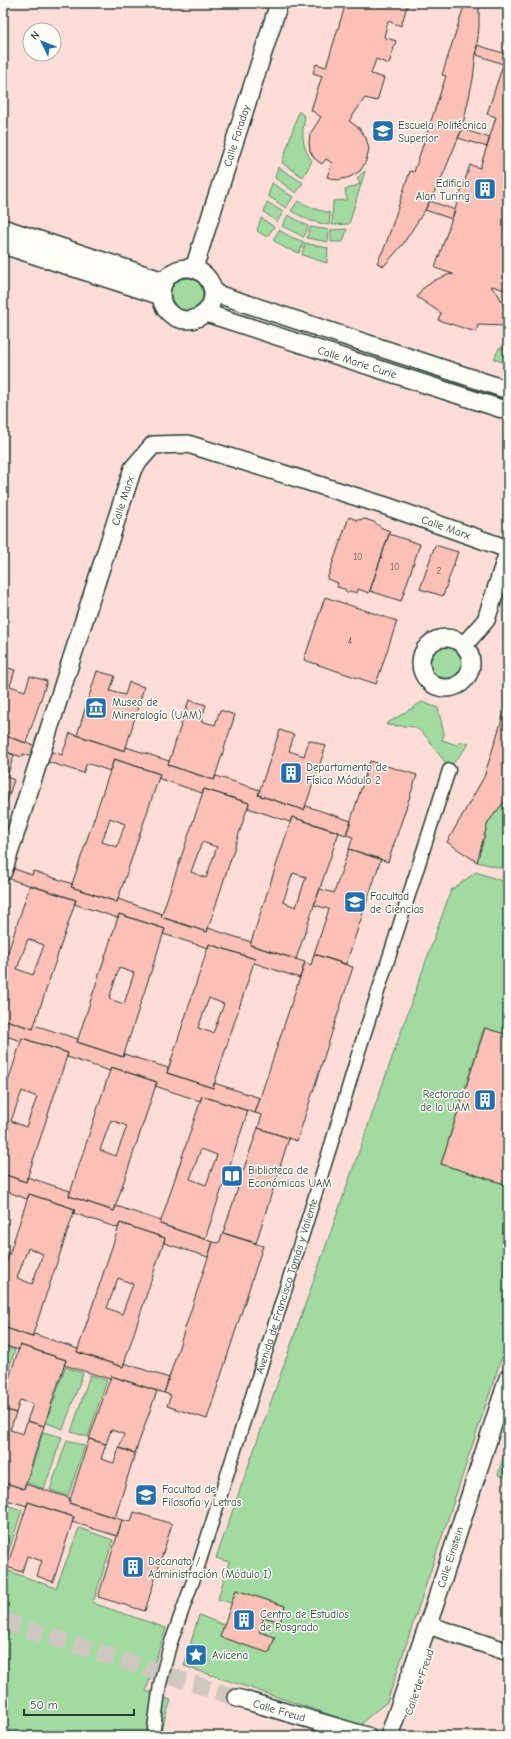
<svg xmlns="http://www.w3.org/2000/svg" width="511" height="1739" viewBox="0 0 511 1739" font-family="'Comic Neue',sans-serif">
	<rect width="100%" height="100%" fill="#fdeae4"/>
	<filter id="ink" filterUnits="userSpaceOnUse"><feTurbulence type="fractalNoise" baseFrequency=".025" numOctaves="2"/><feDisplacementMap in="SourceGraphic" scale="8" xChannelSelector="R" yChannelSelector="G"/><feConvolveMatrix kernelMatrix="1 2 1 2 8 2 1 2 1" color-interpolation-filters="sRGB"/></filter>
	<g filter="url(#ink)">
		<path fill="#fdddd6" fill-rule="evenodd" d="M3,3H508V1736H3ZM30,30H54V54H30Z"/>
		<path fill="#a1dba0" stroke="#608c6a" d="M299,111L305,117C301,135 302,147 312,161L303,177L282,163Z
			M278,167L303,183L296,193L275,178Z
			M365,171L349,224L332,225L333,201L347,200L345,190L360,184L357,178Z
			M272,183L293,197L286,208L268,196Z
			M298,201L315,209L330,213L329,225L311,221L291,211Z
			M267,202L283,212L277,222L264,212Z
			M288,215L308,226L304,237L282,226Z
			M261,218L274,227L267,237L257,231Z
			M310,227L329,230L328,242L307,238Z
			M347,229L343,242H331V230Z
			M279,230L291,237L304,242L299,253L285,248L273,240Z
			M305,243L328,248L327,263L302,255Z
			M171 294a16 16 0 1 1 32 0a16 16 0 1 1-32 0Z
			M499,348H508V364L494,359Z
			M429 664a18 18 0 1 1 36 0a18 18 0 1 1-36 0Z
			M422,702L438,708L444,734L442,740L457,745L460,741L469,744L450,767L447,765L424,734L415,727L387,725L386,724Z
			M508,797V870L477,862L488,822Z
			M476,872L508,883V1035L484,1028L441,1164L508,1185V1338L387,1702L368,1717L361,1725L184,1666L199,1615L224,1625L221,1637L270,1652L274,1637L259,1632L264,1617L280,1622L285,1606L236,1590L231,1603L218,1599L229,1562L216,1558L451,890Z
			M3,1347L15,1350L3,1387Z
			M65,1367L83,1373L63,1429L46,1423Z
			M90,1375L107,1380L88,1437L71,1432Z
			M43,1432L62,1437L44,1489L27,1483Z
			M67,1440L85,1446L68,1496L50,1490Z
			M508,1440V1478L498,1475Z
			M3,1504L22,1510L3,1569L56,1588L79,1528L113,1540L93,1603L166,1628L146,1691L171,1700L159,1736H3Z"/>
		<path fill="#fcc0b6" stroke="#1f3d34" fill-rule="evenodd" d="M346,3H408L401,26L388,21L384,37L396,41L389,64L376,59L371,74L384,78L377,101L365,98L349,121L359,128L366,138L369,149L366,161L360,171L350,177L338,180L327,177L332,163L326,159L322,164L315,159L310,151L309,143L310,134L321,117L311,110L322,76L313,73L316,64L326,67Z
			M465,3H479V28L473,79L462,129L442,177L425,210L403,244L384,266L377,263L386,244L410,171L414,172L446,76L442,75Z
			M477,45L506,54L503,64L477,55Z
			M508,49V291L492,286L491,287L498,294L505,308L507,326L478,325L476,332L438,320L441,313L417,297L422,289L435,280L450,274L453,275V274L435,268L470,165L480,168L496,117L487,114Z
			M462,129L490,138L487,147L458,138Z
			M430,201L455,210L452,219L425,210Z
			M349,517L357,520L365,519L374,522L382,528L390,531L369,593L358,589L357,593L350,591L347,593L345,589L337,587L338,583L327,579Z
			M389,534L420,544L401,601L370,591Z
			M435,545L458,552L443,596L420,589Z
			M325,597L397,621L376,684L304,660Z
			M3,666L15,670L10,686L25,691L30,676L47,681L26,743L3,735Z
			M97,671L115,676L110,691L125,695L129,682L144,687L125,751L77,735Z
			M189,700L206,705L201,721L215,725L220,710L235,715L214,780L168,765Z
			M508,700V797L488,822L477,862L447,842L484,777Z
			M280,730L294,735L289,751L304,756L309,740L326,746L304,810L258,795Z
			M70,733L125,751L126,747L169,761L168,765L214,780L216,776L260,790L258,795L304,810L306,806L351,821L346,835L292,817L290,822L248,808L249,803L204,789L202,793L158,778L160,774L114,759L110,771L87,763L83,773L23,754L22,757L3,751V735L62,755Z
			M5,752L14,755L7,777L14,780L3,813V758Z
			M114,759L160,774L117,902L71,887ZM110,818L125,824L117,847L102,842Z
			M370,761L417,775L388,862L349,849L353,837L346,835Z
			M204,789L249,803L207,932L161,917ZM202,842L217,847L206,878L191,872Z
			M292,817L339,832L296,959L250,945ZM293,873L306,877L296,907L283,902Z
			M349,849L381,859L346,964L314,954L329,909L314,905L320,889L334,893Z
			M3,865L32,875L33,871L73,884L71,887L117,902L118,899L162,914L161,917L207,932L208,928L251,942L250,945L305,962L300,978L254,963L255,959L209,944L208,948L163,934L165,929L119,914L118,918L74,904L76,900L3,877Z
			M30,885L76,900L33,1029L3,1019V967ZM28,939L44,945L33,975L17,969Z
			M119,914L165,929L123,1057L77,1042ZM119,968L134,973L124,1004L109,999Z
			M209,944L255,959L213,1088L167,1073ZM209,998L224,1004L213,1033L198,1028Z
			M314,954L353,967L297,1141L258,1128L262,1115L255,1113L305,962L311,965Z
			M3,1019L33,1029L34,1025L78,1039L77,1042L123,1057L124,1054L168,1068L167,1073L213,1088L214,1083L260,1098L255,1113L202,1096L200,1101L155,1086L157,1082L111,1067L110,1071L67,1057L68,1053L22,1038L21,1041L3,1035Z
			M485,1028L508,1035V1185L441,1164Z
			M22,1038L68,1053L26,1182L3,1174V1097ZM22,1091L37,1097L26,1127L11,1121Z
			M111,1067L157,1082L114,1211L69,1196ZM111,1120L127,1126L116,1156L100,1150Z
			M202,1096L248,1111L205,1239L160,1224ZM201,1149L217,1155L206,1185L190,1179Z
			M258,1128L289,1138L256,1243L223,1233L238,1188L224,1183L230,1166L243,1171Z
			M3,1174L26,1182L27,1177L70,1191L69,1196L114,1211L116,1206L161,1221L160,1224L213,1242L208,1257L164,1243L165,1238L120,1223L118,1228L73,1213L75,1209L29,1194L27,1199L3,1190Z
			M29,1194L75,1209L32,1337L3,1327V1273ZM28,1248L43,1254L32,1284L17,1278Z
			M120,1223L165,1238L123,1367L77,1352ZM118,1278L133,1284L122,1314L107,1308Z
			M223,1233L263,1246L207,1419L167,1406L171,1395L164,1393L213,1242L219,1243Z
			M3,1327L32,1337L34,1334L78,1349L77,1352L123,1367L124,1363L169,1378L164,1393L111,1376L110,1379L64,1365L66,1360L20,1345L19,1350L3,1345Z
			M20,1345L66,1360L44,1426L27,1421L33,1404L20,1400L16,1413L3,1409V1396Z
			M111,1376L157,1391L135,1453L119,1448L124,1434L111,1430L106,1444L89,1439Z
			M3,1409L16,1413L10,1430L23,1434L27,1421L44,1426L24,1489L3,1482Z
			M89,1439L106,1444L101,1459L114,1463L119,1448L135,1453L115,1518L69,1503Z
			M3,1482L24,1489L25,1484L70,1498L69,1503L122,1520L117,1536L72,1522L74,1517L28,1502L27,1506L3,1499Z
			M28,1502L74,1517L53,1582L37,1576L42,1561L27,1556L22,1572L7,1567Z
			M134,1512L172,1524L145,1611L98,1597L122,1520L131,1522Z
			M236,1590L285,1606L280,1622L264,1617L259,1632L275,1637L269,1653L220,1637Z"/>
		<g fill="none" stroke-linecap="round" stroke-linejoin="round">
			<path stroke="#d1c7c1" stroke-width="17" stroke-dasharray="17 8" stroke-linecap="butt" d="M3,1621L237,1698"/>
			<g stroke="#1f3d34" stroke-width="15">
				<g id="pedestrian">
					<path id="s1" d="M153,1736L160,1684L170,1645L198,1567L331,1145L359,1051L449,770"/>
				</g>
			</g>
			<g stroke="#1f3d34" stroke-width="20">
				<g id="minor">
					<path d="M3,228L164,281"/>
					<path d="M3,245L161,296"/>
					<circle cx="187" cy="294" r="26"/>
					<path id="s2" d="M194,268L279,3"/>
					<path d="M214,293L508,390"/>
					<path id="s3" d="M206,313L508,411"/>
					<circle cx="446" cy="663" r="25"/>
					<path d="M464,645L486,620L508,552"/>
					<path id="s4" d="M3,872L133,468L153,445L188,444L386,506L508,549"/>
					<path d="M428,1625L508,1652"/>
					<path id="s5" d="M237,1698L367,1736"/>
					<path id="s6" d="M389,1736L435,1604L508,1378"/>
				</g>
			</g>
			<use href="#pedestrian" stroke="#fdfcf7" stroke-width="12"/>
			<use href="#minor" stroke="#fdfcf7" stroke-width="17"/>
		</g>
	</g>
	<defs>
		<g id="university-square" transform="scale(1.15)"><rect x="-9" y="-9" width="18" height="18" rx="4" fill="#1f6fb2" stroke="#fdfcf7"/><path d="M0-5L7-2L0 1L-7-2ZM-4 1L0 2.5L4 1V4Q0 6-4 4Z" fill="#fff"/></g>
		<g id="building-square" transform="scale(1.15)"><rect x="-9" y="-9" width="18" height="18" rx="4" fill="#1f6fb2" stroke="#fdfcf7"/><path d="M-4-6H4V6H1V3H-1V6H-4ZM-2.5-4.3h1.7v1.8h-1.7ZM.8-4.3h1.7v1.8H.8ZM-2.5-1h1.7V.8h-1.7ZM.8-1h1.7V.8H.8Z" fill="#fff"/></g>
		<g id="museum-square" transform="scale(1.15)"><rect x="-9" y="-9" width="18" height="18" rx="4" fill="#1f6fb2" stroke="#fdfcf7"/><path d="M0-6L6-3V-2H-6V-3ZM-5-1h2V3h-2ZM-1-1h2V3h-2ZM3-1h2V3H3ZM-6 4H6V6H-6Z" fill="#fff"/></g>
		<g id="library-square" transform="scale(1.15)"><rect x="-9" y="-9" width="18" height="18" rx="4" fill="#1f6fb2" stroke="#fdfcf7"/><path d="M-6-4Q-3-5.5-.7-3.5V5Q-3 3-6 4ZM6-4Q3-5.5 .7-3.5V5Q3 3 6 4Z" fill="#fff"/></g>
		<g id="sight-square" transform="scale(1.15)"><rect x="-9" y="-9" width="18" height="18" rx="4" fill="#1f6fb2" stroke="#fdfcf7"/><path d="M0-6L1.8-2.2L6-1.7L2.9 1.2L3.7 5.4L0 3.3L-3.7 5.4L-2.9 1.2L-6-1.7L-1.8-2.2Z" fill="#fff"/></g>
	</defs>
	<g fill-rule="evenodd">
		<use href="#university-square" x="383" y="131"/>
		<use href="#building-square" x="485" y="189"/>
		<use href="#museum-square" x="96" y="708"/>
		<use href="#building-square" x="291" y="773"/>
		<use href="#university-square" x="355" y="902"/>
		<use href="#building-square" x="485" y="1100"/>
		<use href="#library-square" x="232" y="1176"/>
		<use href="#university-square" x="146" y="1495"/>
		<use href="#building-square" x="133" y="1567"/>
		<use href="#building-square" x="244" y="1620"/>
		<use href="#sight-square" x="196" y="1655"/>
	</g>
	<g text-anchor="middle" stroke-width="3" stroke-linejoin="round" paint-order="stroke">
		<g font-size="9" fill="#565e54">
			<text x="358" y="560">10</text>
			<text x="395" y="570">10</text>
			<text x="439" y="574">2</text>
			<text x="350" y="644">4</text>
		</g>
		<g font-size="11" fill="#1f3d34" stroke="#fdfcf7" text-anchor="start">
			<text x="398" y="129">Escuela Politécnica<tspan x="398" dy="13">Superior</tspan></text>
			<text x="470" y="187" text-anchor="end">Edificio<tspan x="470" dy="13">Alan Turing</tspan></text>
			<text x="112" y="706">Museo de<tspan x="112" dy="13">Mineralogía (UAM)</tspan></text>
			<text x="306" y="771">Departamento de<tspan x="306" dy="13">Física Módulo 2</tspan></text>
			<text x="370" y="900">Facultad<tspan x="370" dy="13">de Ciencias</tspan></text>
			<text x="470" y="1098" text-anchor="end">Rectorado<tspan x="470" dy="13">de la UAM</tspan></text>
			<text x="248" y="1174">Biblioteca de<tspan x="248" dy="13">Económicas UAM</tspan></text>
			<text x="162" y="1493">Facultad de<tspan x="162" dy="13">Filosofía y Letras</tspan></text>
			<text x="148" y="1565">Decanato /<tspan x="148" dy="13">Administración (Módulo I)</tspan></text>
			<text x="260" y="1618">Centro de Estudios<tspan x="260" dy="13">de Posgrado</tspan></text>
			<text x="212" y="1659">Avicena</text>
		</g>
		<g font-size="11" fill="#1f3d34" stroke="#fdfcf7">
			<text dy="4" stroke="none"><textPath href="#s2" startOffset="139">Calle Faraday</textPath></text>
			<text dy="4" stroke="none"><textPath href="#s3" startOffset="159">Calle Marie Curie</textPath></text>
			<text dy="4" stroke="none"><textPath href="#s4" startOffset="390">Calle Marx</textPath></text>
			<text dy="4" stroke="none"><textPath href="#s4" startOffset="761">Calle Marx</textPath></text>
			<text dy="4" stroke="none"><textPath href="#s1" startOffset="470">Avenida de Francisco Tomás y Valiente</textPath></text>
			<text dy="4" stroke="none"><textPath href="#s6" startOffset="189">Calle Einstein</textPath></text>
			<text transform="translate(419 1682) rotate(-71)" y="4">Calle de Freud</text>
			<text dy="4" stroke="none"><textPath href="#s5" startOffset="44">Calle Freud</textPath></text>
		</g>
	</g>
	<rect width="511" height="1739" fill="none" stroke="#fdfcf7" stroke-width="16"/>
	<rect x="8" y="8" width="495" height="1723" fill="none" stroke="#1f3d34" stroke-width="1.5" filter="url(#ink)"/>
	<g transform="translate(42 42) rotate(313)"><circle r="19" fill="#fdfcf7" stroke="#a4b0a9"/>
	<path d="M0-3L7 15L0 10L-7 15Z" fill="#1f6fb2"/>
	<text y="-6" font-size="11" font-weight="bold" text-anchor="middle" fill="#1f3d34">N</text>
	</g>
	<path d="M24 1709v6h110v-6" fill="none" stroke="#1f3d34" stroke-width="2"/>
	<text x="30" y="1709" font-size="12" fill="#1f3d34" stroke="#fdfcf7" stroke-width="3" paint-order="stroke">50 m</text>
</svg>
